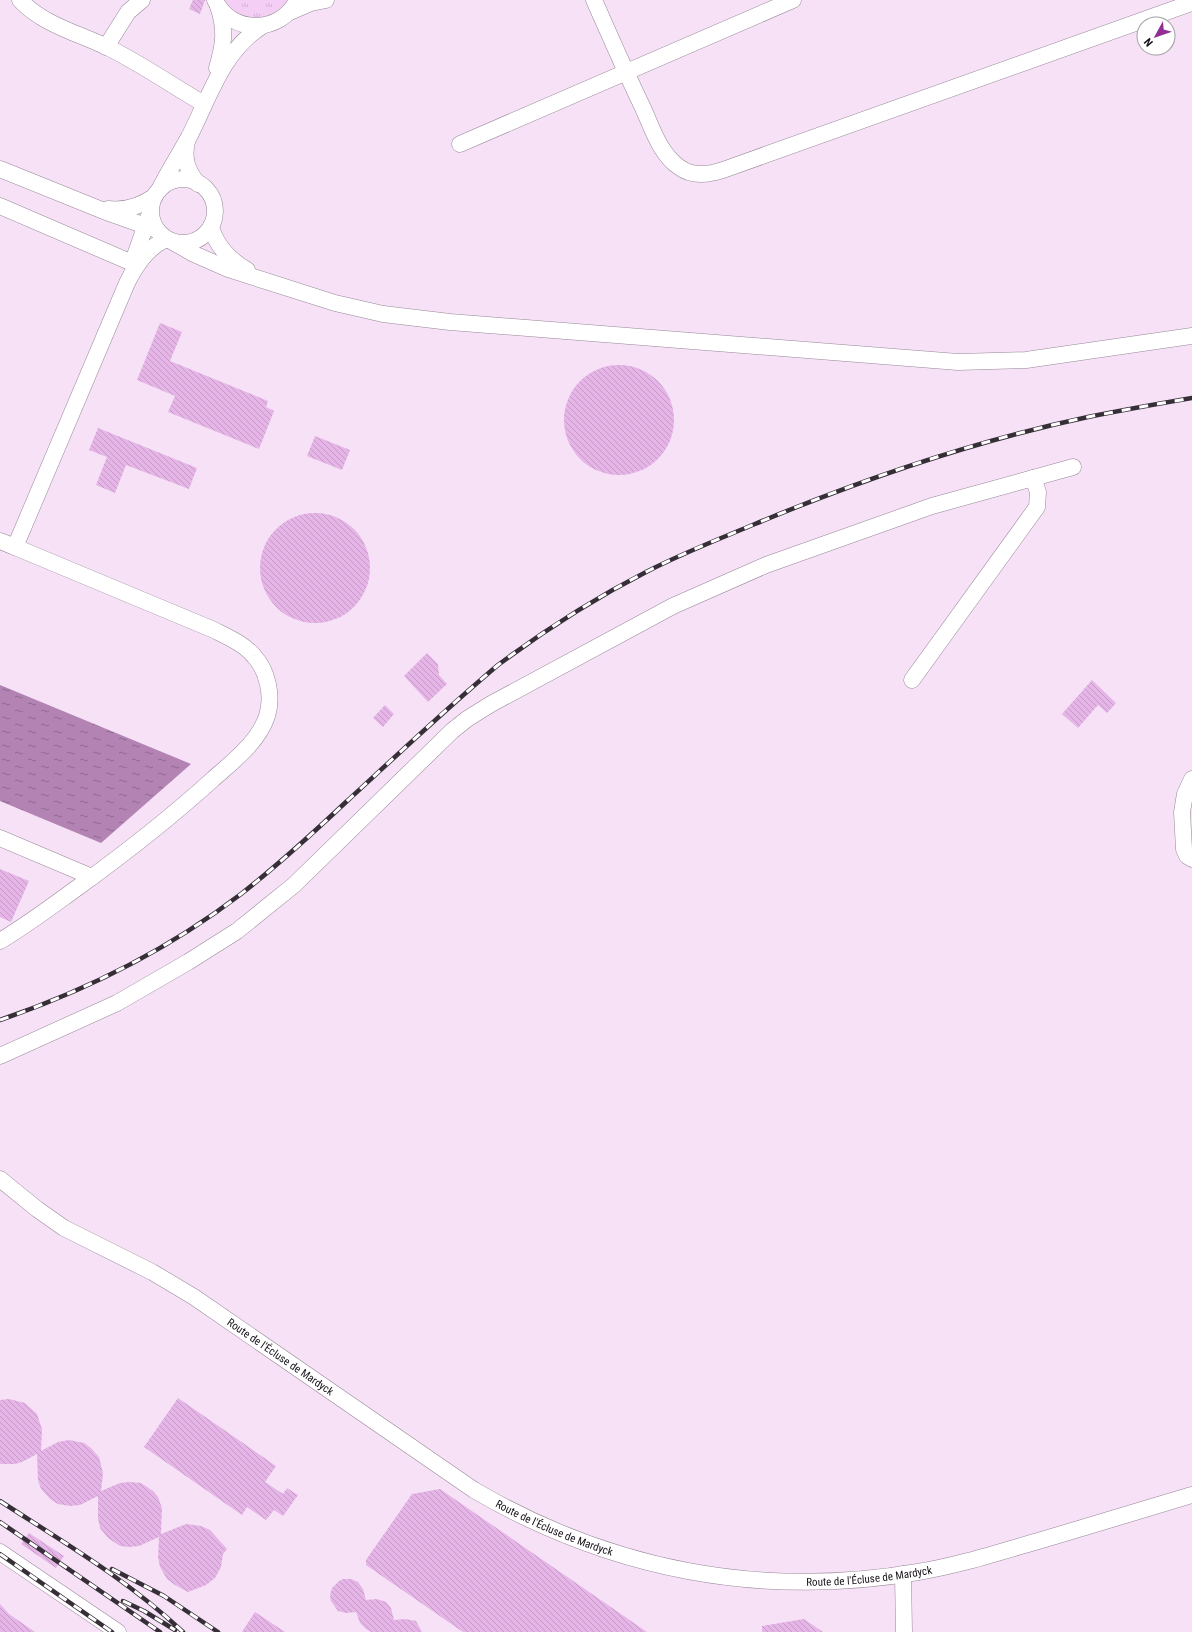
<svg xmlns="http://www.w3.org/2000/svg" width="1192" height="1632" viewBox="0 0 1192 1632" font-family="'Roboto Condensed',sans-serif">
	<defs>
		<pattern id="grass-tufts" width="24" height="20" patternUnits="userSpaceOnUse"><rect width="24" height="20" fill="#f5cef5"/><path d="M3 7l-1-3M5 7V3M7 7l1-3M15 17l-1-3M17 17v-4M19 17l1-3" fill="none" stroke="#d1b0d1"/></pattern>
		<pattern id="water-ripples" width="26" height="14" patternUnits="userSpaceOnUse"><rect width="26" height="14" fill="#b283b3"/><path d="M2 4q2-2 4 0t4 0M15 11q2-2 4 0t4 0" fill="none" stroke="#906a91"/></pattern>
		<pattern id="building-back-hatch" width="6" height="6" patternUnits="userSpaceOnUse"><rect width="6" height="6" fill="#e6b5e7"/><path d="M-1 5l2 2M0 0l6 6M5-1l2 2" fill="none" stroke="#c59bc5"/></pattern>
	</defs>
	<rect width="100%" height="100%" fill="#feeefe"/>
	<path fill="#f6e1f6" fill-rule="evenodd" d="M0,0H1192V1632H0ZM1144,24H1168V48H1144Z"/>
	<path fill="url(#grass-tufts)" d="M224,0H288C271,24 241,24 224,0Z"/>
	<path fill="url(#water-ripples)" d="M0,685L191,764L101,843L0,801Z"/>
	<path fill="url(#building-back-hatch)" d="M193,0H205L200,14L189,9Z
		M160,323L182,332L170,361L268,401L266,407L274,411L259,449L168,412L175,396L137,380Z
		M564 420a55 55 0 1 1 110 0a55 55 0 1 1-110 0Z
		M98,428L197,468L189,489L126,465L115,493L96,485L107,457L89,450Z
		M315,436L350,450L342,470L307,456Z
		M260 568a55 55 0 1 1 110 0a55 55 0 1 1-110 0Z
		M427,653L438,664L439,675L447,684L428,702L404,676Z
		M1092,680L1116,703L1107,713L1098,705L1078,728L1062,714Z
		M385,705L394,714L383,727L373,718Z
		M0,869L29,881L11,922L0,917Z
		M178,1398L276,1466L265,1482L283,1494L287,1488L298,1495L283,1516L274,1510L266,1520L247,1507L242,1515L144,1447Z
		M9,1399L25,1403L37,1414L42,1429L41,1451L58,1442L69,1440L84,1443L91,1448L99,1457L103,1473L101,1491L120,1483L130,1482L141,1483L153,1491L158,1497L162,1508L161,1534L186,1524L201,1526L210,1530L227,1549L223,1554L221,1567L215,1578L206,1585L188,1592L175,1585L167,1579L160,1567L158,1557L159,1537L139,1546L129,1547L120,1546L108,1538L100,1528L98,1518V1496L80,1505L70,1506L58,1504L50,1499L41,1489L38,1480L37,1454L22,1462L15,1464H0V1400Z
		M440,1489L647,1632H463L366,1565V1560L412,1494Z
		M29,1533L64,1556L56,1568L21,1544Z
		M343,1579H351L358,1582L363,1589L366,1600L377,1599L386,1602L391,1608L394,1620L405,1619L416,1621L422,1632H371L366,1629L360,1623L356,1612L346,1613L338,1611L331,1601L330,1595L332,1588L339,1581Z
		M0,1604L9,1614L35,1632H0Z
		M255,1612L285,1632H242Z
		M804,1619L823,1632H762V1626Z"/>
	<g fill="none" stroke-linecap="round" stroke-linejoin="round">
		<g stroke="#978897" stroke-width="17">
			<g id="minor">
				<path d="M20,0C43,25 81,34 111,49C143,65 173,86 204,104"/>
				<path d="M215,0C231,35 281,34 297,0"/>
				<path d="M594,0C610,36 626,73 643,108C652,128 660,154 679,167C692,177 708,175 723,170L1191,3"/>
				<path d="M290,12L311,3L326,0"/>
				<path d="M106,47L128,12L142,0"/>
				<path d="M217,68C224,44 226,30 218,6"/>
				<path d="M187,141C183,159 187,170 198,184"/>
				<path d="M460,144L793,0"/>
				<path d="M0,169L109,213L157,230"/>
				<circle cx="183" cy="211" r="32"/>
				<path d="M159,190C168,172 179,155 189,137C210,96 222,52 262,26"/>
				<path d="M0,206L137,265"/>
				<path d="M108,209C125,211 141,206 155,196"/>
				<path d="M211,226C215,245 231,261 247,270"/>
				<path d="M173,242L194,254L228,269L335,303L383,314L450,322L958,362L1026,360L1192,336"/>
				<path d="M132,264L149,216"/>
				<path d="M0,541L15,547L127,283C136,265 147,248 166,239"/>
				<path d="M912,680L1037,507L1038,492L1033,478"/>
				<path d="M1192,779L1185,794L1182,812L1184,849L1187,856L1192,859"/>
				<path d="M0,838L92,877"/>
				<path d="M0,941C27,925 52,906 77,888C124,854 169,819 212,780C232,762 258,743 267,716C273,697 268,671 254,656C244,644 228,637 214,630L15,547"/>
				<path d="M0,1056L117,1003L188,962L237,931L294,885L452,731L467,719L491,704L673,606L766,565L932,506L1073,467"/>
				<path id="s1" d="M0,1179L37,1209L64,1228L152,1272L194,1297L474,1490C611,1570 761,1599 918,1572C961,1565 1003,1551 1045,1539C1094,1524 1143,1510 1192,1495"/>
				<path d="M0,1552L118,1632"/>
				<path d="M903,1574L904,1632"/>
			</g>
		</g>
		<use href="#minor" stroke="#fff" stroke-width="16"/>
		<g stroke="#362f37" stroke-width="4.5">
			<path id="rail" d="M0,1020C85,991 169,949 241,894C278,865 312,834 346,802C396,756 446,709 498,665C545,630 595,598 648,571C683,553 719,539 755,524C863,479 974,441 1088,417C1123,410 1157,404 1192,398
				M0,1501C63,1542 128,1580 183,1632
				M0,1522L160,1632
				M0,1554L112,1632
				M112,1569L164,1596L218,1632
				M123,1601L144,1611L175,1630"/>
		</g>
		<use href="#rail" stroke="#fff" stroke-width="3" stroke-dasharray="9" stroke-linecap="butt"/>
	</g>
	<g text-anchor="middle" stroke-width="4" stroke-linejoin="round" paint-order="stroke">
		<g font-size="11" fill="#161117" stroke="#fff">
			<text dy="4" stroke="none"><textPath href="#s1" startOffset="333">Route de l'Écluse de Mardyck</textPath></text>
			<text dy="4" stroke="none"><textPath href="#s1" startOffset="657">Route de l'Écluse de Mardyck</textPath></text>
			<text dy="4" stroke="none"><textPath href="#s1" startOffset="980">Route de l'Écluse de Mardyck</textPath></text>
		</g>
	</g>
	<g transform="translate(1156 36) rotate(230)"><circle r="19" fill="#ffffff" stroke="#a2a0a2"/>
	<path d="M0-3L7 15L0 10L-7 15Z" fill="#902e95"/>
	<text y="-6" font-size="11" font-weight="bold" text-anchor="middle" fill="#161117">N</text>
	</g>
</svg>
